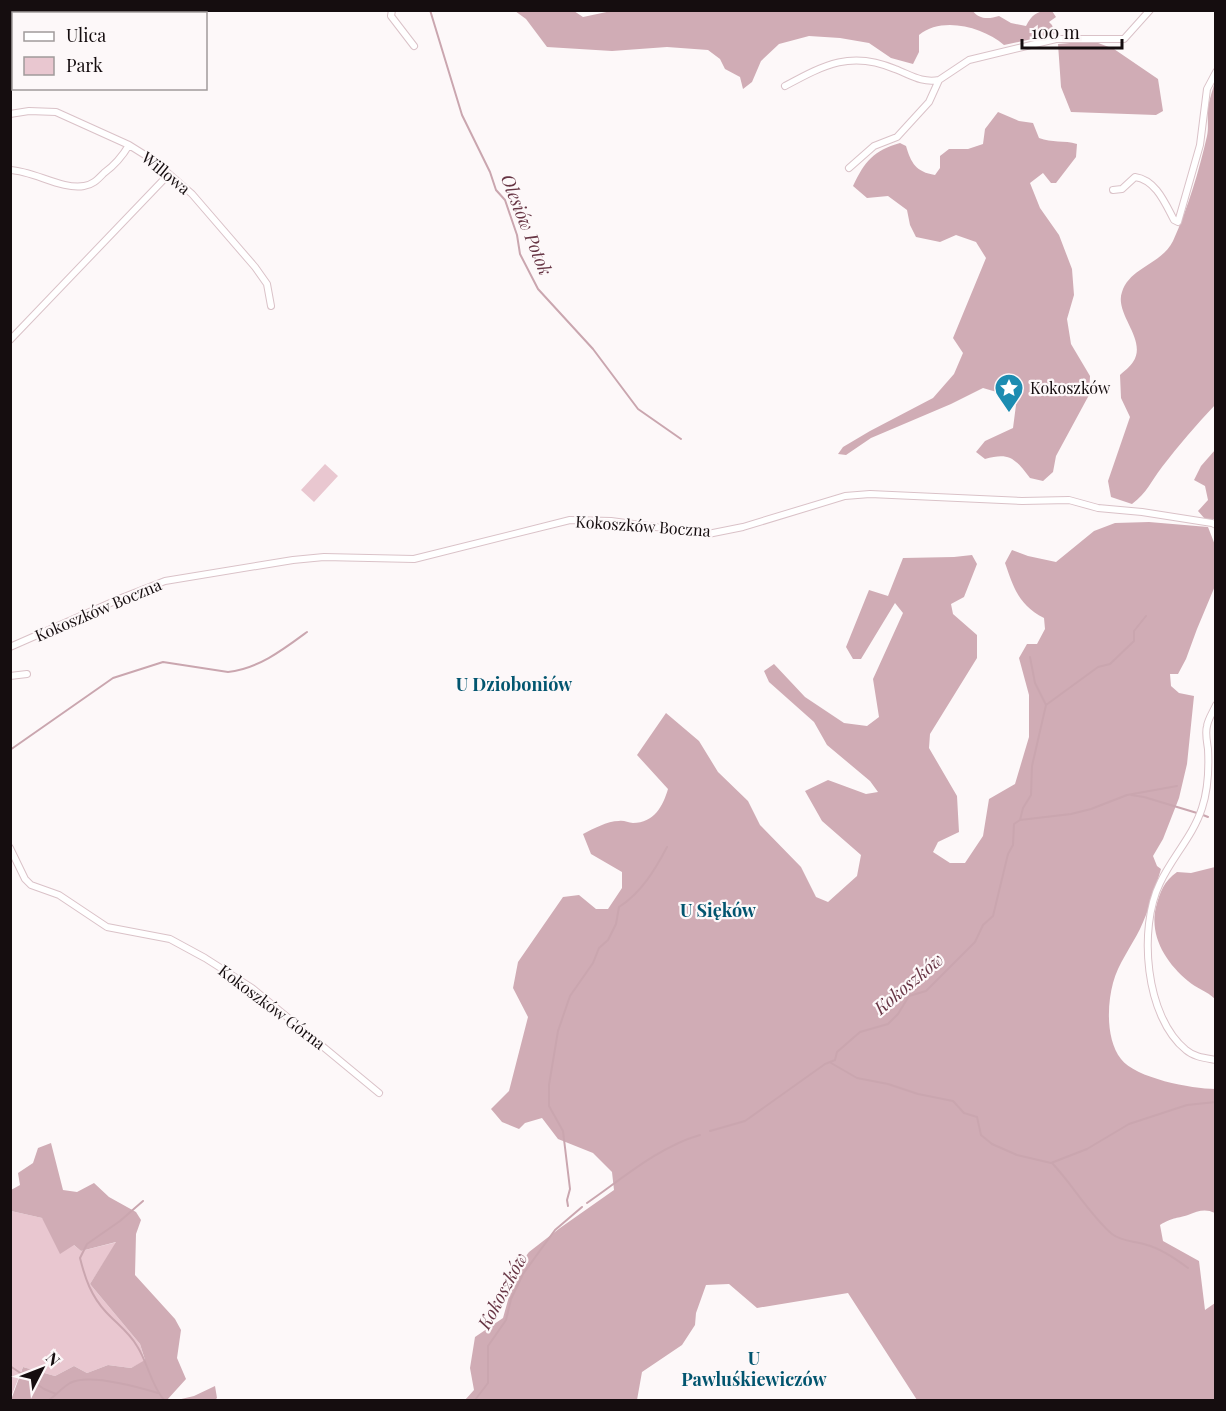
<svg xmlns="http://www.w3.org/2000/svg" width="1226" height="1411" viewBox="0 0 1226 1411" font-family="'Playfair Display',serif">
	<rect width="100%" height="100%" fill="#fdf8f9"/>
	<path fill="#e9c7d0" d="M325,464L338,476L314,502L301,490Z
		M11,1211L42,1218L81,1251L117,1242L90,1284L140,1344L145,1361L131,1368L108,1365L87,1373L74,1366L55,1376L23,1367L11,1397Z"/>
	<path fill="#d0acb5" d="M616,10H972C979,20 989,19 999,16L1011,23L1026,26C1032,14 1039,10 1052,11L1056,17L1049,22L1052,25L1055,34L1004,45C983,27 942,16 919,35V52L913,64L891,58L869,43L840,38L809,36L779,44L761,61L752,82L743,89L740,77L725,69L720,59L708,50L667,47L612,51L547,47L526,19L515,11H574L583,17Z
		M1093,41L1114,49L1158,79L1163,111L1156,115L1071,112L1061,87L1058,44Z
		M1215,81V405C1196,425 1179,445 1162,467C1151,481 1147,493 1132,504L1111,497L1108,481L1130,417L1121,398L1120,375C1124,371 1130,367 1133,362C1148,340 1114,314 1122,292C1130,267 1162,264 1173,241C1188,208 1199,171 1207,136C1209,127 1207,117 1208,108C1209,99 1213,90 1215,81Z
		M998,112L1019,121L1033,123L1039,138C1052,143 1064,140 1077,144L1076,157L1056,183H1051L1043,173L1030,183L1040,208L1059,235L1072,269L1074,295L1067,319L1071,344L1090,376L1089,395L1056,456L1053,472L1043,481L1030,478C1015,458 1009,452 985,459L976,452L985,441L1013,428L1016,405L1000,393L983,388L951,404L871,438L846,455L838,454L843,447L870,431L933,398L954,374L963,353L953,338L986,258L976,242L956,235L940,242L916,237L910,225L907,210L888,196L867,198L853,186C865,161 873,151 900,143L906,146C911,163 916,172 935,175L940,168V156L949,149H968L983,144L985,129Z
		M1215,450V519H1205L1198,511L1208,500L1205,486L1194,480L1201,466Z
		M1149,522L1208,527L1215,545V586L1197,629L1186,659L1178,674H1170L1171,686L1179,693L1194,696L1187,764L1179,798L1163,839L1153,856L1157,866L1161,869C1155,889 1149,910 1140,929C1131,947 1118,964 1113,983C1107,1005 1106,1040 1121,1059C1135,1078 1192,1089 1215,1089V1213C1205,1208 1198,1211 1188,1215C1175,1219 1173,1217 1160,1225L1163,1241L1199,1261L1205,1310L1215,1303V1400H917L848,1293L757,1308L729,1284L706,1285L696,1313L695,1325L682,1345L642,1372L637,1400H465L474,1390L470,1368L475,1337L503,1318L517,1268L529,1252L560,1228L614,1190L612,1172L593,1153L558,1139L542,1118L525,1123L519,1129L502,1122L491,1109L509,1091L528,1017L513,988L518,962L563,897L579,895L596,909H608L622,888V872L591,854L583,834C593,829 607,821 619,821C624,820 628,823 633,823C654,823 663,806 668,789L637,755L666,713L699,741L718,772L748,801L760,825L801,867L816,897L828,902L857,876L861,855L822,821L805,791L828,780L866,794L878,792L870,781L827,745L814,722L769,682L764,671L774,664L805,697L844,723L867,726L879,717L873,679L903,613L895,603L861,659H853L846,647L869,590L888,596L903,558L954,557L972,555L977,564L964,597L951,604L953,614L977,635V658L930,734L929,748L957,796L959,832L938,842L933,852L950,863H965L983,836L989,799L1015,784L1029,737V695L1019,658L1027,644H1037L1045,629L1044,618C1019,605 1014,589 1005,563L1012,550L1028,556L1056,562L1094,531L1115,523Z
		M1215,867H1216L1215,999C1207,991 1196,988 1188,981C1166,963 1149,936 1156,907C1160,892 1164,881 1177,872L1191,873Z
		M51,1143L63,1190L77,1192L94,1183L109,1197L136,1212L141,1220L136,1234L135,1275L175,1319L181,1330L177,1358L186,1379L167,1400H11L23,1367L55,1376L74,1366L87,1373L108,1365L131,1368L145,1360L140,1344L90,1284L116,1242L81,1251L74,1245L60,1254L42,1218L11,1211V1190L20,1185L18,1173L33,1163L38,1148Z
		M215,1386L217,1398L215,1400H177L194,1396Z"/>
	<g fill="none" stroke-linecap="round" stroke-linejoin="round">
		<path stroke="#caa6af" stroke-width="2" d="M430,10L462,115L490,172L496,190L505,200L517,235L520,254L538,289L593,349L638,409L681,439
			M1030,657L1035,683L1046,705
			M10,750L113,678L163,662L228,672C258,669 284,649 307,632
			M1131,795L1144,797L1197,813
			M1203,815L1208,817
			M1020,820L1071,814L1091,809L1127,795L1177,786
			M831,1063L857,1078L888,1084L918,1094L953,1101L964,1113L977,1117L981,1135L992,1144L1017,1155L1051,1163L1087,1149L1129,1124L1187,1105L1216,1102
			M710,1131L745,1121L825,1064L835,1060L837,1052L860,1032L888,1024L898,1014L909,996L926,991L975,942L983,925L993,916L1008,854L1013,845L1014,824L1020,820L1023,808L1031,795L1032,766L1046,705L1098,667L1110,664L1134,641V631L1146,616
			M1052,1163C1073,1185 1089,1214 1112,1234C1122,1242 1136,1241 1147,1245C1162,1249 1176,1259 1188,1268
			M143,1201L120,1221L87,1244L80,1258C85,1278 91,1296 106,1312C116,1323 129,1332 137,1346C148,1363 151,1385 164,1400
			M587,1203C622,1179 658,1147 700,1135
			M568,1206L567,1200L570,1189L563,1131L549,1106V1085L558,1031L570,996L593,963L599,948L608,940L616,924L619,907C641,893 655,870 667,847
			M10,1366L44,1389L56,1394
			M49,1400C56,1395 63,1387 70,1383C89,1373 138,1387 158,1393
			M475,1400L488,1383V1346L506,1320L511,1299L523,1274L555,1230L582,1207"/>
		<g stroke="#dac2c8" stroke-width="8">
			<path id="street" d="M392,10L391,16L414,46
				M785,86C824,65 851,50 895,69C911,75 921,83 939,80
				M10,114L29,111L56,112L129,145L153,160L192,194L255,267L267,284L271,306
				M849,168L874,146L897,137L929,102L939,80L969,60L1056,39H1124L1150,10
				M10,170C34,171 62,190 84,186C93,185 98,179 104,173C115,165 122,157 129,145
				M1113,190L1122,189L1135,177C1156,180 1165,203 1174,220L1178,222L1200,145L1207,89L1216,72
				M10,340L169,174
				M10,647L124,597L165,581L293,560L324,557L414,559L570,520L611,521L708,534L743,527L845,496L870,494L1022,501L1069,500L1098,508L1142,512L1212,523L1216,525
				M10,676L27,674
				M1216,705C1213,712 1208,719 1207,726C1205,733 1207,742 1208,749C1209,768 1208,790 1202,808C1193,836 1172,857 1160,883C1138,928 1145,1017 1186,1050C1194,1057 1205,1058 1216,1060
				M10,848L25,879L31,885L59,895L107,927L170,939L205,958L252,988L379,1093"/>
		</g>
		<use href="#street" stroke="#fff" stroke-width="6"/>
	</g>
	<defs>
		<g id="sight-pin" transform="scale(1.5)"><path d="M0 17L-7.5 6A9.5 9.5 0 1 1 7.5 6Z" fill="#1c8cb1" stroke="#fdf8f9"/><path d="M0-6L1.8-2.2L6-1.7L2.9 1.2L3.7 5.4L0 3.3L-3.7 5.4L-2.9 1.2L-6-1.7L-1.8-2.2Z" fill="#fff"/></g>
	</defs>
	<g fill-rule="evenodd">
		<use href="#sight-pin" x="1009" y="388"/>
	</g>
	<g text-anchor="middle" stroke-width="4.5" stroke-linejoin="round" paint-order="stroke">
		<g font-size="16" fill="#150d0f" stroke="#fdf8f9">
			<text transform="translate(166 173) rotate(39)" y="6">Willowa</text>
			<text transform="translate(643 526) rotate(4)" y="6">Kokoszków Boczna</text>
			<text transform="translate(98 610) rotate(-23)" y="6">Kokoszków Boczna</text>
			<text transform="translate(272 1007) rotate(37)" y="6">Kokoszków Górna</text>
		</g>
		<g font-size="16" fill="#150d0f" stroke="#fdf8f9" text-anchor="start">
			<text x="1030" y="394">Kokoszków</text>
		</g>
		<g font-size="18" font-style="italic" fill="#673544" stroke="#fdf8f9">
			<text transform="translate(526 225) rotate(68)" y="6">Olesiów Potok</text>
			<text transform="translate(909 984) rotate(-40)" y="6">Kokoszków</text>
			<text transform="translate(503 1291) rotate(-62)" y="6">Kokoszków</text>
		</g>
		<g font-size="18" font-weight="bold" fill="#02556f" stroke="#fdf8f9">
			<text x="514" y="691">U Dzioboniów</text>
			<text x="718" y="917">U Sięków</text>
			<text x="754" y="1365">U<tspan x="754" dy="21">Pawluśkiewiczów</tspan></text>
		</g>
	</g>
	<rect width="1226" height="1411" fill="none" stroke="#150d0f" stroke-width="24"/>
	<rect x="12" y="12" width="195" height="78" fill="#fdf8f9" stroke="#a09a9b" stroke-width="1.5"/>
	<rect x="24" y="32" width="30" height="9" fill="#ffffff" stroke="#a09a9b" stroke-width="1.5"/>
	<text x="66" y="42" font-size="18" fill="#150d0f">Ulica</text>
	<rect x="24" y="57" width="30" height="18" fill="#e9c7d0" stroke="#a09a9b" stroke-width="1.5"/>
	<text x="66" y="72" font-size="18" fill="#150d0f">Park</text>
	<g transform="translate(42 1369) rotate(48)" stroke="#fdf8f9" stroke-width="4.5" paint-order="stroke">
	<path d="M0-4.5L10 22L0 15L-10 22Z" fill="#150d0f"/>
	<text y="-9" font-size="16" font-weight="bold" text-anchor="middle" fill="#150d0f">N</text>
	</g>
	<path d="M1022 39v9h100v-9" fill="none" stroke="#150d0f" stroke-width="3"/>
	<text x="1031" y="39" font-size="18" fill="#150d0f" stroke="#fdf8f9" stroke-width="4.5" paint-order="stroke">100 m</text>
</svg>
